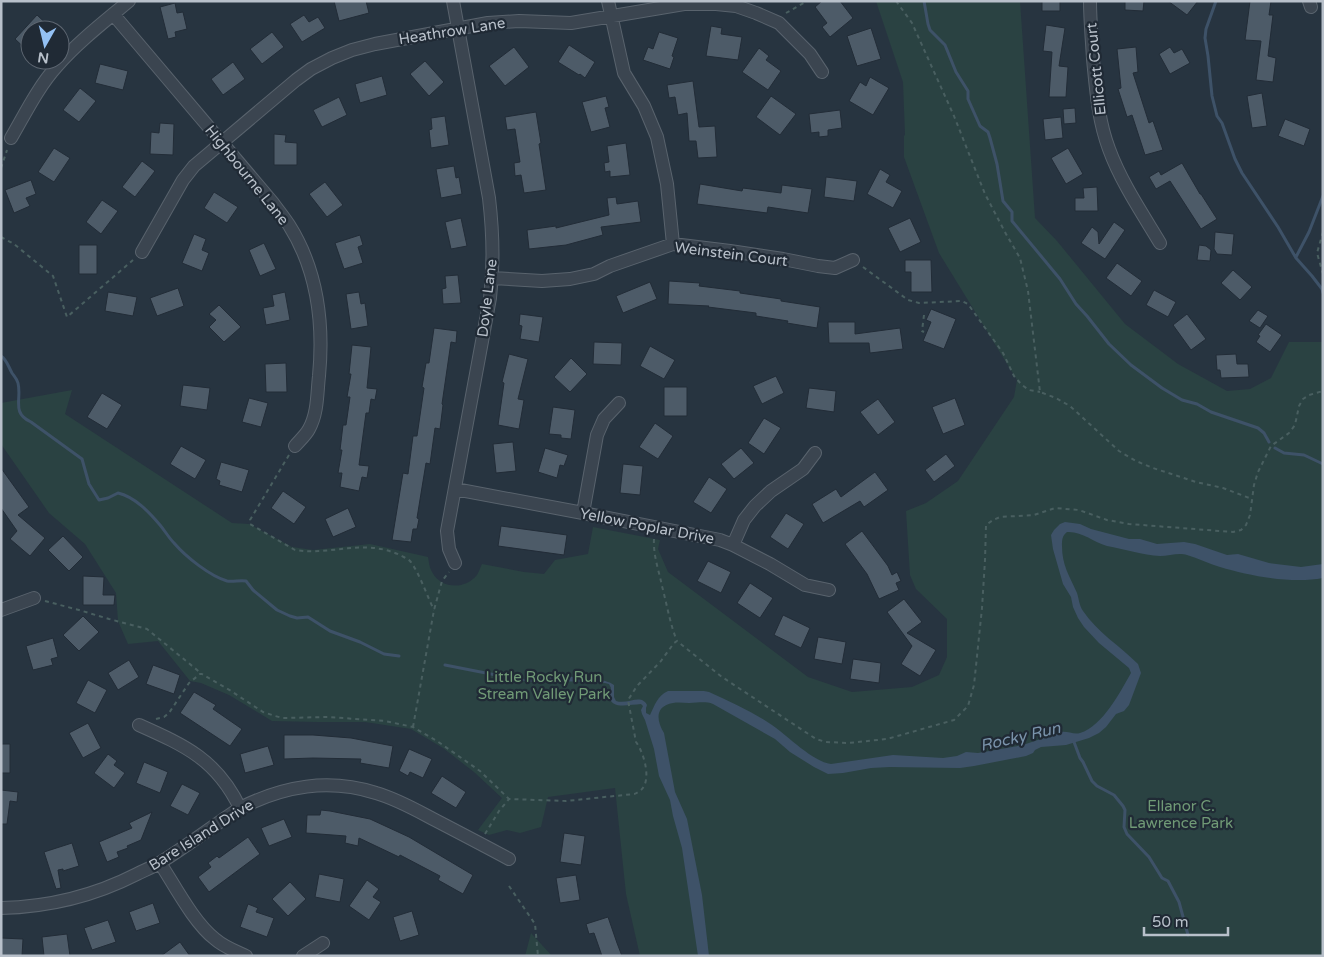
<svg xmlns="http://www.w3.org/2000/svg" width="1324" height="957" viewBox="0 0 1324 957" font-family="'Varela Round',sans-serif">
	<rect width="100%" height="100%" fill="#273440"/>
	<path fill="#2a4242" d="M876,1H1020L1035,218L1057,241L1125,324L1178,364L1227,391L1250,389L1271,378L1289,342H1323V956H640L626,894L615,788L548,797L541,827L520,833L507,830L489,835L478,830L502,798L474,772L443,748L411,729L365,722H317L272,721L229,695L201,683L190,681L158,641L128,644L118,621L116,593L85,544L49,513L1,444V403L72,390L65,414L232,523L249,524L292,547L313,550L370,544L428,557C429,562 429,567 432,572C441,589 465,590 477,575C479,572 480,568 482,564L524,572L544,574L555,560L588,554L593,527L660,540L658,549L668,572L808,677L852,692L912,687L939,675L947,657V619L916,589L910,575L906,511L926,503L958,481L1014,397L1017,380L939,253L904,157V136L905,135L903,82Z
		M531,933L552,956H525Z"/>
	<path fill="#3e5268" d="M1065,522L1080,524L1091,529L1129,539H1140L1157,544L1184,542L1195,544L1227,555L1238,554L1269,563L1301,567L1323,564V578C1292,584 1250,576 1220,567C1209,564 1198,558 1187,555C1179,552 1169,556 1160,556C1143,555 1124,549 1107,546C1093,542 1082,531 1067,532C1062,536 1062,540 1062,546C1062,565 1069,575 1077,593C1079,599 1079,605 1083,611C1097,632 1120,646 1138,664L1141,673L1129,705L1124,711L1116,714L1106,727L1099,733L1089,738L1066,745L1041,747L1035,750L1033,753L1026,756L974,766L960,768L890,767L871,768L843,773L828,774L814,767L790,752L775,739L713,704C705,701 698,703 689,703C684,703 679,702 673,703C655,706 656,720 664,733L675,792L687,819L702,895L709,956H698L682,848L673,816L670,800L659,776L654,749L645,720L642,714L641,710L643,706L641,704C626,705 604,711 611,688L609,684L605,683L560,681L531,682L520,680C531,679 541,677 552,677C564,676 605,677 614,685V697L616,701C628,705 641,693 647,705L646,708V713L650,715C655,705 657,696 668,691H704L709,692C731,702 753,712 772,725C788,736 813,762 831,764L893,755L943,758L957,756L966,752L978,753L1023,745L1061,732C1068,731 1074,735 1080,733C1103,726 1120,692 1131,673L1129,668L1099,643L1084,627L1078,618L1073,607L1071,597L1063,584L1053,549L1051,535L1054,530L1060,524Z"/>
	<g fill="none" stroke-linecap="round" stroke-linejoin="round">
		<path stroke="#3e5268" stroke-width="3" d="M924,1L928,24L930,30L945,45L956,72L968,91V99L980,126L988,132L990,138L997,164L1003,201L1012,212V221L1060,279L1076,304L1087,316L1109,344L1131,365L1162,388L1182,400L1197,404L1211,412L1258,428L1264,433L1269,442
			M1216,1L1206,29L1205,38L1208,56L1212,96L1217,116L1222,123L1235,159L1242,173L1278,227L1296,258L1312,276L1322,289L1323,293
			M1296,257L1309,232L1323,196
			M1,356C7,360 8,366 12,373C14,376 17,379 18,383C22,399 11,413 31,422L82,459L89,484L99,500L108,498L118,493C135,497 149,512 160,525C165,531 169,538 174,543C186,557 210,576 227,581C233,582 240,580 246,581L253,590L277,610L290,616L297,618L308,617L330,631L360,642L384,654L399,656
			M1275,448L1284,453L1304,455L1323,464
			M445,665L522,680
			M1074,742L1080,758L1083,762L1092,781L1097,786L1114,795L1123,806L1125,810L1124,827L1127,834L1149,857L1162,878L1168,881L1179,902L1188,935"/>
	</g>
	<path fill="#4d5b68" stroke="#222c37" d="M334,1H366L369,13L339,21Z
		M822,1H840L853,18L830,37L822,27L827,23L815,7Z
		M1042,1H1060V11H1042Z
		M1125,1H1144L1143,11L1125,10Z
		M1168,1H1198L1187,15Z
		M1250,1H1271L1269,15H1273L1268,56L1276,58L1273,82L1256,80L1261,41L1245,40Z
		M175,3L177,13L183,12L187,29L175,32L176,37L168,39L160,7Z
		M37,15L53,30H30V53L15,39Z
		M304,15L309,22L318,17L325,28L302,42L290,24Z
		M1046,25L1065,28L1059,66L1068,67L1066,97H1049L1052,52L1043,51Z
		M711,26L722,28L721,34L742,37L738,60L706,56Z
		M871,28L881,59L857,66L847,36Z
		M272,32L284,47L262,64L250,49Z
		M659,32L678,38L672,56L674,57L670,69L643,60L648,47L653,49Z
		M569,45L595,62L585,78L580,74L579,75L558,62Z
		M514,47L529,67L505,86L489,66Z
		M1136,47L1138,72L1133,73L1149,123L1153,121L1163,150L1145,155L1132,115L1127,117L1118,89L1121,88L1117,49Z
		M1170,47L1174,53L1182,49L1190,63L1170,74L1159,54Z
		M759,48L769,56L766,60L781,71L768,90L742,72Z
		M425,61L444,82L429,96L410,74Z
		M233,62L245,79L223,95L211,79Z
		M100,64L128,71L123,90L95,83Z
		M382,76L387,95L360,103L355,84Z
		M870,77L889,88L873,115L849,101L860,82L866,86Z
		M693,81L699,127L715,126L717,157L698,158L696,141H689L687,113L678,115L675,97L669,98L667,85Z
		M80,88L96,101L79,122L63,110Z
		M1262,93L1267,126L1252,128L1247,96Z
		M606,96L609,107L605,108L610,127L591,132L582,102Z
		M771,96L796,114L780,135L756,117Z
		M339,97L347,115L322,127L313,110Z
		M1075,108L1076,123L1064,124L1063,109Z
		M840,110L842,128L828,130V136L819,137V132L811,133L809,114Z
		M536,112L541,143L539,144L546,190L524,193L521,175L515,176L514,163L520,162L515,129L507,130L505,117Z
		M445,116L449,145L431,148L429,130L432,129L431,118Z
		M1061,117L1063,138L1045,140L1043,119Z
		M1285,119L1310,129L1304,146L1278,136Z
		M160,123L174,124L173,155L150,154L151,132L159,133Z
		M274,134L286,135L285,142L297,143V165H274Z
		M626,143L630,175L610,177V171L605,172L604,163L609,162L607,146Z
		M54,148L70,158L54,182L38,172Z
		M1068,148L1083,174L1066,184L1051,158Z
		M142,161L155,171L135,197L122,187Z
		M1182,163L1200,194H1201L1217,219L1201,229L1170,181L1156,189L1149,177L1159,171L1161,175Z
		M454,166L456,178L459,177L462,194L441,198L436,169Z
		M880,169L890,175L886,182L902,191L893,208L867,194Z
		M826,177L857,181L854,201L824,197Z
		M31,180L36,194L26,198L30,206L14,213L5,190Z
		M325,182L343,205L327,217L309,194Z
		M700,184L742,191L743,188L781,193L782,185L812,189L808,213L768,207L767,213L697,204Z
		M1097,187L1098,211H1075V198H1084L1083,188Z
		M214,192L238,207L227,223L204,208Z
		M616,197L617,204L638,201L641,222L601,227L603,235L566,245L529,249L527,230L556,226V228L609,215L607,198Z
		M102,200L118,211L101,234L86,222Z
		M461,218L467,246L451,249L445,222Z
		M910,218L921,242L900,252L888,228Z
		M1114,222L1125,230L1105,259L1081,243L1092,227L1098,232L1099,244Z
		M1215,232L1234,234L1232,255L1217,254L1214,249Z
		M194,234L206,239L202,250L209,253L202,271L182,263Z
		M360,235L363,245L358,247L363,263L344,269L335,243Z
		M264,243L276,269L260,276L249,250Z
		M79,245H97V274H79Z
		M1199,245L1206,246L1211,250L1210,261L1197,260Z
		M905,260H931L932,292H911V272H905Z
		M1117,263L1142,281L1131,296L1106,278Z
		M1233,270L1252,287L1240,300L1221,283Z
		M458,275L461,303L443,304L442,289L446,288L445,276Z
		M669,281L700,283L699,286L740,291V293L781,299V301L820,307L817,328L787,323L788,321L756,316V313L708,307L709,306L668,304Z
		M650,282L657,299L623,313L616,296Z
		M178,288L184,306L157,316L150,298Z
		M1154,290L1176,302L1168,317L1146,305Z
		M108,292L137,297L133,316L105,311Z
		M285,292L290,320L266,325L263,308L274,306L272,295Z
		M359,292L361,304L365,303L368,326L351,329L346,294Z
		M219,305L241,327L224,342L209,327L216,320L209,314Z
		M931,309L956,319L944,349L923,341L931,322L926,320Z
		M1258,310L1268,316L1260,328L1249,321Z
		M520,314L543,317L539,342L520,339L522,326L519,325Z
		M1187,314L1206,339L1191,350L1173,325Z
		M828,322H855V334L900,328L903,349L870,353L869,343H829Z
		M1266,324L1282,335L1270,352L1256,342L1260,336L1258,335Z
		M434,328L457,331L456,343L451,342L442,404L443,405L440,429L435,428L430,464L426,463L417,518L419,519L417,529H413L411,542L392,540L403,473L408,474L413,436H417L424,388L422,387L426,363H429Z
		M594,342L622,343L621,365L593,364Z
		M352,345L371,347L367,388L377,389L375,400L371,399L369,413H366L359,465L369,466L367,478L362,477L359,491L340,487L342,473H338L342,450H340L343,425H346L350,397H347L351,374H349Z
		M650,346L675,360L664,379L640,366Z
		M509,354L528,359L518,399L524,400L519,429L498,425L504,383L502,382Z
		M1236,354L1237,364H1248L1249,377L1221,378L1220,370H1217L1216,355Z
		M571,358L587,374L570,392L554,377Z
		M286,363L287,392H266L265,364Z
		M776,376L784,393L762,404L753,386Z
		M183,385L210,388L207,410L180,406Z
		M664,387H687V416H664Z
		M809,388L836,391L834,412L806,408Z
		M102,393L122,405L107,429L87,417Z
		M249,398L268,403L261,427L242,422Z
		M955,398L965,425L943,434L932,407Z
		M878,399L895,422L878,435L860,412Z
		M553,407L575,410L571,439L561,438V435L549,434Z
		M764,418L781,428L764,454L748,443Z
		M655,423L673,436L658,459L639,447Z
		M513,442L516,471L496,473L493,444Z
		M181,446L206,460L195,479L170,464Z
		M545,448L568,455L564,466L560,465L557,478L538,472Z
		M741,448L754,463L734,479L721,464Z
		M946,454L955,466L934,482L925,470Z
		M221,462L249,470L242,492L219,485L220,481L216,479Z
		M623,464L643,466L640,495L620,493Z
		M1,468L29,507L18,515L45,538L30,556L10,539L17,531L1,508Z
		M875,472L888,490L864,507L860,501L823,523L812,504L836,489L841,497Z
		M709,477L727,489L711,513L693,502Z
		M283,491L306,507L294,524L271,508Z
		M348,508L356,527L333,537L325,519Z
		M786,513L804,524L788,549L770,537Z
		M501,526L567,535L564,555L498,546Z
		M862,531L888,566L892,575L897,572L901,581L896,583L899,590L879,599L867,574L845,544Z
		M63,536L83,557L69,571L48,550Z
		M708,561L731,572L721,593L697,581Z
		M83,576L104,577L103,595H115L114,605H83Z
		M750,583L773,598L760,618L737,603Z
		M904,599L922,622L907,633L936,650L920,676L901,664L912,646L887,612Z
		M783,615L810,628L801,648L774,635Z
		M83,616L99,632L79,651L63,635Z
		M818,637L846,642L842,664L814,659Z
		M53,638L58,657L51,659L53,665L33,670L26,646Z
		M853,659L881,663L879,683L850,679Z
		M129,660L139,677L118,690L108,673Z
		M153,665L180,675L174,694L146,684Z
		M88,680L107,690L95,713L76,703Z
		M194,692L216,705L213,709L242,729L230,746L180,713Z
		M88,723L101,748L83,758L69,733Z
		M284,735H313L351,738L393,746L389,768L360,763L361,759L313,758L284,759Z
		M1,744H10V773H1Z
		M268,746L274,765L245,773L240,754Z
		M409,749L432,759L423,778L410,772L408,776L399,771Z
		M108,754L117,761L114,765L125,773L114,788L94,773Z
		M144,762L168,772L160,793L136,783Z
		M442,776L466,792L456,808L431,793Z
		M182,784L200,793L188,815L170,806Z
		M1,790L18,792L17,802L10,801L7,824H1Z
		M321,810L330,811L370,819L409,837L473,875L463,894L438,880L440,876L400,855L399,857L359,838L358,846L345,843L346,836L306,833L307,815H320Z
		M152,812L141,840L127,846L128,848L117,852L119,857L107,862L99,842L132,828L129,823Z
		M284,819L292,837L269,846L261,828Z
		M564,833L585,836L581,865L560,862Z
		M248,837L260,854L209,892L198,877L211,867L208,863L217,856L219,858Z
		M72,843L79,866L63,871V869L58,870L61,888L56,889L44,852Z
		M319,874L344,879L340,902L315,897Z
		M576,875L580,900L560,903L556,878Z
		M367,880L379,889L373,897L381,902L369,920L349,906Z
		M290,882L306,899L288,916L272,899Z
		M153,903L160,923L136,931L129,912Z
		M248,904L258,908L256,912L274,918L267,937L240,927Z
		M412,911L419,935L400,941L393,917Z
		M608,917L617,943L622,956H602L594,933L589,934L586,924Z
		M108,920L116,942L92,950L84,928Z
		M67,934L70,956H44L42,937Z
		M1,938L23,939L22,956H1Z
		M180,942L190,956H161Z"/>
	<g fill="none" stroke-linecap="round" stroke-linejoin="round">
		<g stroke="#59636d" stroke-width="14">
			<path id="street" d="M453,1L489,198C493,232 494,265 490,298L447,531L449,549L455,563
				M608,1L624,73L644,106L657,137L667,184L673,244
				M1090,1C1090,20 1092,40 1093,59C1096,89 1098,120 1109,149C1121,182 1142,213 1160,243
				M1309,1L1311,7
				M113,14L273,203C278,210 284,217 289,225C318,271 324,323 319,376C317,393 318,413 309,429C306,435 299,441 295,446
				M11,138C25,114 38,87 57,66C78,42 104,22 129,1
				M142,252L183,180L194,166L296,80L311,69L332,58L352,50L375,44L488,23L519,21L571,23L684,4H716L736,6L756,13L779,23L810,54L822,72
				M493,278L542,281L570,279L594,274L610,266L673,244L730,251L783,259L818,266L835,268L853,260
				M455,489L583,513L720,540L733,545L770,564L805,585L829,590
				M583,513L597,435L604,419L619,403
				M733,545L744,520L755,506L771,491L803,469L815,453
				M1,610L34,598
				M139,725C186,746 217,760 240,808
				M160,863C175,886 194,923 215,939C224,947 235,951 246,956
				M1,908C49,907 94,896 137,874C145,870 153,867 161,862C188,845 213,826 240,808C284,786 328,778 376,793C397,799 416,810 435,820C460,833 485,846 509,859
				M303,956L323,943"/>
		</g>
		<path stroke="#495f60" stroke-width="2" stroke-dasharray="4 4" stroke-linecap="butt" d="M896,1L912,23L954,116L985,194L1006,234L1020,258L1028,291L1040,392L1056,398L1070,406L1119,451L1136,461L1153,468L1196,482L1223,488L1252,499
			M786,13L807,1
			M1,168L7,150
			M1323,232L1317,253L1323,274
			M1,237L14,244L53,276L67,317L133,260
			M863,267L908,300L919,303L962,301L968,304L1003,353L1014,376L1022,385L1029,390L1040,392
			M924,315L922,331L924,332
			M289,455L250,520V524L295,550C332,556 362,538 400,555C403,557 407,558 410,561C419,572 427,596 434,610
			M654,539C653,555 659,571 662,586C667,605 670,624 677,641
			M45,601L79,610L109,619L147,629L202,674
			M156,719L164,717L169,713L189,683L200,674H202L231,691L263,712L275,716L283,718L328,717L385,721L413,727L437,741L480,771L509,799
			M413,727L434,610L442,581L449,572
			M485,834L499,811L509,799L566,801L634,794C635,794 640,791 641,790C652,780 644,753 636,742L628,700L637,686L661,661L674,643L677,641L722,677L816,739L826,742L848,743L887,739L954,720L968,706L974,685L982,608L985,560L986,525L993,520L1000,517L1034,515L1055,508L1079,510L1107,520L1129,524L1233,532L1241,530L1246,525L1250,515L1254,485L1258,472L1271,446L1289,433L1295,425L1299,406L1303,399L1309,395L1323,391
			M509,886L535,924L538,956"/>
		<use href="#street" stroke="#3b4550" stroke-width="12"/>
	</g>
	<g text-anchor="middle" stroke-width="4.5" stroke-linejoin="round" paint-order="stroke">
		<g font-size="15" fill="#b8c0ca" stroke="#202a35">
			<text transform="translate(452 31) rotate(-9)" y="5">Heathrow Lane</text>
			<text transform="translate(1096 69) rotate(-96)" y="5">Ellicott Court</text>
			<text transform="translate(247 175) rotate(51)" y="5">Highbourne Lane</text>
			<text transform="translate(731 254) rotate(7)" y="5">Weinstein Court</text>
			<text transform="translate(487 298) rotate(-83)" y="5">Doyle Lane</text>
			<text transform="translate(647 526) rotate(11)" y="5">Yellow Poplar Drive</text>
			<text transform="translate(201 835) rotate(-32)" y="5">Bare Island Drive</text>
		</g>
		<g font-size="15" fill="#709a76" stroke="#202a35">
			<text x="544" y="682">Little Rocky Run<tspan x="544" dy="17">Stream Valley Park</tspan></text>
			<text x="1181" y="811">Ellanor C.<tspan x="1181" dy="17">Lawrence Park</tspan></text>
		</g>
		<g font-size="16" font-style="italic" fill="#7a93ab" stroke="#202a35">
			<text transform="translate(1020 736) rotate(-13)" y="6">Rocky Run</text>
		</g>
	</g>
	<rect width="1324" height="957" fill="none" stroke="#b8c0ca" stroke-width="5"/>
	<g transform="translate(45 45) rotate(188)"><circle r="24" fill="#202a35" stroke="#5d6671"/>
	<path d="M0-4L9 19L0 12L-9 19Z" fill="#93c0f3"/>
	<text y="-8" font-size="14" font-weight="bold" text-anchor="middle" fill="#b8c0ca">N</text>
	</g>
	<path d="M1144 927v8h84v-8" fill="none" stroke="#b8c0ca" stroke-width="2.5"/>
	<text x="1152" y="927" font-size="15" fill="#b8c0ca" stroke="#202a35" stroke-width="4" paint-order="stroke">50 m</text>
</svg>
